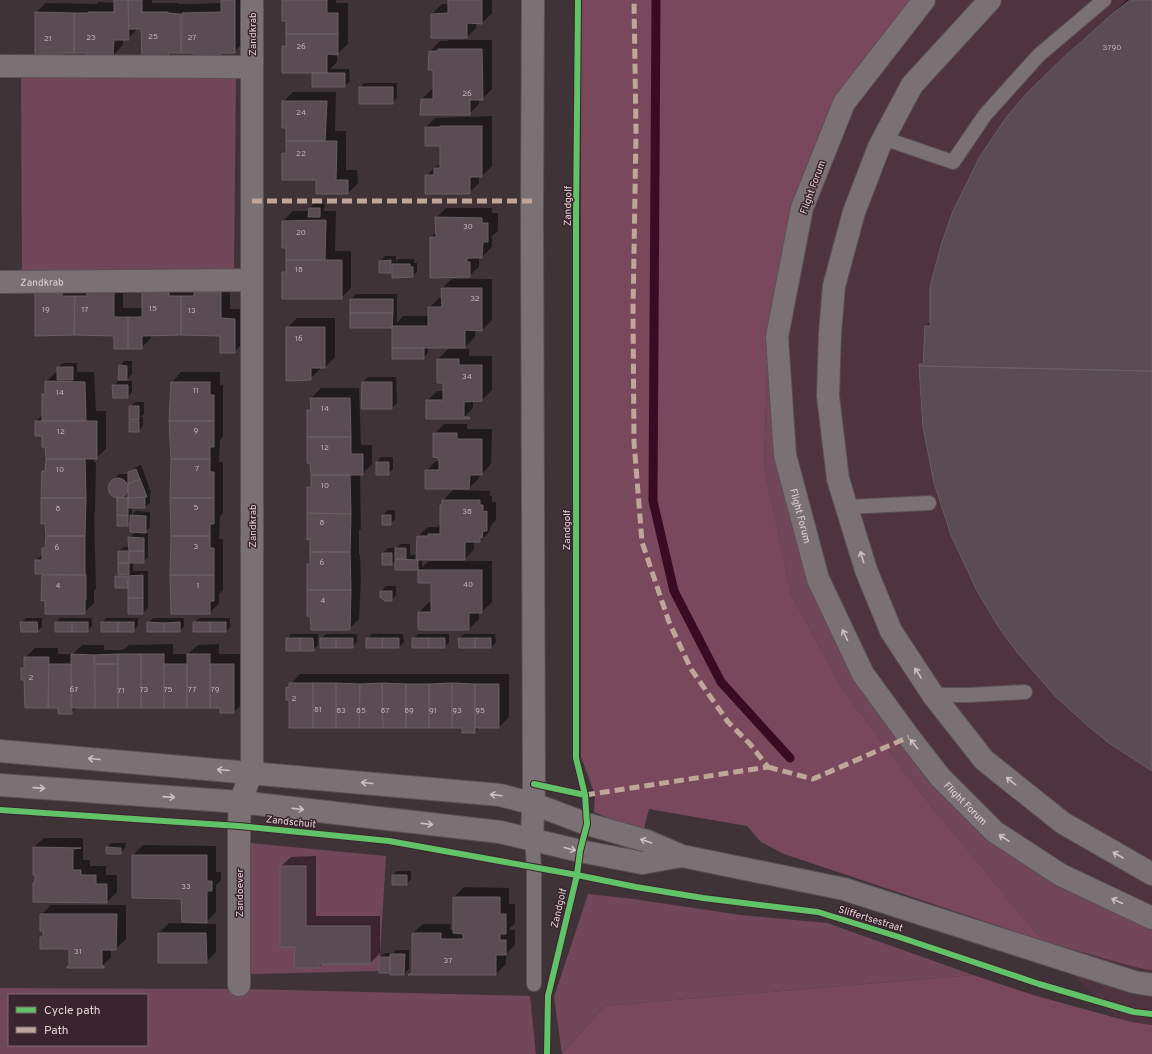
<svg xmlns="http://www.w3.org/2000/svg" width="1152" height="1054" viewBox="0 0 1152 1054" font-family="Overpass,sans-serif">
	<rect width="100%" height="100%" fill="#403338"/>
	<path fill="#4f333f" d="M873,0H1152V1034L1129,1030L1030,932L834,696L752,474L764,205Z"/>
	<path fill="#714759" fill-rule="evenodd" d="M21,77H236L234,270H22Z
		M768,338L811,584L990,838L1056,886L1152,930V970L1139,968L1043,941L923,796L843,690L791,594L764,465Z
		M250,843L386,856L379,971L250,974Z
		M588,894L633,899L741,915L827,923L973,975L604,1006L562,1054L554,997Z
		M0,988L241,989L530,996L536,1054H0ZM9,995H147V1045H9Z"/>
	<path fill="#7a485d" d="M581,0H910L834,98L791,205L768,338L764,465L791,594L843,690L923,796L1043,941L784,854L761,842L747,826L649,809L643,832L594,812L595,795L581,757Z
		M973,975L1033,995L1131,1022L1152,1025V1054H562L604,1006Z"/>
	<path fill="#0007" fill-rule="evenodd" d="M115,0H152V3H178V4H192L222,3V0H244V42L234,52H224L220,56L195,52H173L169,55L142,28H138L128,39H123V45L113,55L88,52H66L62,55L36,12L46,3L97,4L98,2L115,3Z
		M283,0H336V3H348V44L337,54V62L330,69H349L350,81L345,86L313,72L283,47L287,43V20Z
		M449,0H492V13L482,23L476,22V28L467,37L432,14L442,4H449Z
		M1127,0H1152V770L920,365L924,360L926,326L931,321L1056,65L1076,45Z
		M448,40H492V89L482,99H479V104L469,114L422,99L432,89H434V69L430,51L440,41H447Z
		M364,83H397V98L392,103L360,87Z
		M293,92H336L335,131H346V170H357L358,183L348,193L317,179L283,153L287,149V127L283,102Z
		M492,116V166L482,176H479V183L469,193L426,176L436,166H438L441,163V145L426,127L435,118Z
		M314,203L325,204L324,211H336L335,251H351V288L341,298L283,273L287,269V247L283,221L293,211H310V208Z
		M446,208H492V213H498V231L492,236V247L482,257H479V267L469,276L431,277V237L437,232L436,218Z
		M385,256H396V262L398,259H414V263H417V272L412,276L393,270L391,272L380,261Z
		M452,279H492V320L482,330H475V337L465,347H428V353L423,358L393,328L351,327V299L356,294H397V323L403,316H429V308L439,298H443L442,288Z
		M123,282V308H143V293L153,283H230V309H244V342L234,352L221,335L170,334L151,335V338L141,348L115,335L36,292Z
		M297,318H335V357L325,367H320V369L310,379L287,328Z
		M448,349H469V356H492V390L482,400H473V408L463,418L427,401L437,391H444V382L438,359Z
		M124,361H132V374L127,379L120,366Z
		M63,363H77V372H94L96,411H106V449L96,458H94V462H96L95,512L94,513L96,589L94,590V603L84,613L46,599L42,600L43,574L36,560L43,554V548L46,545V522L43,472L46,468V446L36,421L43,414V395L46,391V382L56,372H58V367Z
		M181,372H220V385H223V436L220,440L219,462H223V513L220,517L219,539H223V590L219,594V603L210,613L172,523H171L172,382Z
		M368,377H396L397,403L392,408L363,382Z
		M118,381H132V392L128,397L114,386Z
		M321,388H359L361,445H372V464L362,474H360L361,529L359,530V555H360L361,580L359,619L349,629L308,564L311,561L308,488L312,484L308,411L312,407L311,398Z
		M135,402H144V414L141,417H143V426L138,431L130,422L133,419L130,407Z
		M444,424H467V429H492L491,464L482,474H479V478L469,488L426,471L436,461H440L434,434Z
		M381,457H393V469L388,474H377V462Z
		M141,465L151,492L150,494V503L145,507H132V515L136,511L150,512V527L144,533H148V557L143,562H133V571H148V608L143,613L129,587H116V576L119,573V551L124,547H130L129,538L136,532L131,521L127,525H118V496H114L111,493L110,484L119,474H129L134,468ZM129,490V499L120,498Z
		M453,490L490,491V496H492V502H496V520L492,524L489,532L479,542L474,541V549L465,559H422V567L429,561H492V602L482,612H479V619L469,629L419,612L429,602H432V582H419V569H396V560L392,564H383V553L388,548H396L401,544H410V555H418V536L428,527H437L441,524V506L443,503V500Z
		M388,510H395V519L390,524L383,515Z
		M386,586H396V595L392,600L381,591Z
		M26,618H42V627L37,631L21,623Z
		M60,618H92V626L87,631L56,622Z
		M106,618H138V626L133,631L102,623Z
		M153,618H184V626L180,631L148,623Z
		M199,618H230V627L226,631L194,623Z
		M291,634H318V645L313,650L287,639Z
		M326,634H357V642L352,647L321,639Z
		M372,634H403L404,642L399,647L367,639Z
		M418,634H449V642L445,647L413,639Z
		M464,634H495L496,642L491,647L459,638Z
		M173,644V654H188L198,645L219,644V654H244V702L234,712L221,707H77L71,713L60,707H26L25,679L22,668L25,664V658L35,648H58V654H73L82,645H104V650H123L129,645Z
		M300,674H509V717L499,727H480L475,732L463,727L290,699L287,688Z
		M44,838H83V860H90V866H106V875H117V892L107,902L34,884L36,881L34,847Z
		M111,843H126L125,848L121,853L107,848Z
		M143,845L216,846V872H221V880L216,885V912L206,922L182,898L133,855Z
		M316,856V916H380V953L370,963H323L319,967L296,946L281,866L291,857Z
		M397,871H411V879L407,884L393,875Z
		M464,887L509,888V904H515V923L510,928V930H515V945L506,954V964L496,974L413,933L423,924H451L450,930H454V897Z
		M51,905H126V939L116,949H111V957L101,967H66L70,962V948L41,937L44,934L41,915Z
		M169,923L216,924V952L206,962L159,933Z
		M396,950H409V969L404,974L380,957L385,953H393Z"/>
	<g fill="none" stroke-linecap="round" stroke-linejoin="round">
		<path stroke="#3a0c23" stroke-width="9" d="M656,0L653,501L674,591L721,682L790,758"/>
	</g>
	<path fill="#5b4b52" stroke="#695e62" d="M114,0H128L129,40H114L113,56H87V53H74V13H88V12H114Z
		M128,0H142V12H168V13L181,14V53H169V56L142,57L141,29H129Z
		M221,0H235V53H221V57H194V53H181L182,13L221,12Z
		M282,0H327V13H338V34H286V21H282Z
		M448,0H482V24L467,23V38H431V14L448,13Z
		M1130,0H1152V371L919,366V364H923L925,326H930V287L941,245L953,211L979,158L1008,115L1028,92L1067,54L1113,13Z
		M35,12L74,13V53H62V56H35Z
		M286,34H338V55L327,54V73H282V46H286Z
		M438,49H482L483,100H470V115H420L421,99H433V70H428L429,51H438Z
		M312,73H345V87H312Z
		M359,87H393V104H359Z
		M282,101H327L325,141H286V128H282Z
		M440,126H482V177H470V194H425V175H434V168H440V146H425V127H440Z
		M286,141H337L336,180H348V194H316V180H282V153H286Z
		M309,208H320V217H308Z
		M435,217L482,218V223H488V242H483L482,258H467V262H470V277L430,278V237H436Z
		M326,220L325,260H286V248H282V221Z
		M286,260H342V299H282V272H286Z
		M391,260V273H379V261Z
		M392,264H410V267H413V277L392,278Z
		M441,288H482V331L465,330V348H392V326H428V307H442Z
		M35,292H62V296H75L74,335L35,336Z
		M87,292H114V317H128V349H114V336L74,335L75,296H87Z
		M142,292H169V296H181V335L142,336V349H128V317H142Z
		M194,292H221V318L235,319V353H220V336L181,335V296H194Z
		M350,299H393V313H350Z
		M350,313H393L392,328H350Z
		M286,327H325V368H311V380L286,381Z
		M392,348H424V359H392Z
		M437,359H459V365H482V401L464,402V417H469L470,419H426V400H443V383H437Z
		M119,365L127,366V380H118Z
		M919,366L1152,371V771L1109,743L1088,726L1055,696L1016,651L998,626L977,591L951,535L934,483L923,427Z
		M57,367H73V380H57Z
		M45,381L85,382L86,421H42V394H45Z
		M171,382H210V395H214V421H169Z
		M362,382H392V409H361Z
		M112,385H128V398H113Z
		M310,398H350L351,437H307V410H311Z
		M129,406H139V420H129Z
		M35,421H97V459H46L45,447H42V436H35Z
		M129,421H139V432H129Z
		M169,421H214V447H210V459H171Z
		M433,433H457V439H482V475H470L469,489H425V470H439V458L433,457Z
		M307,437H351V454H363V475H311L310,463H307Z
		M46,459H85L86,498H41L42,471H45Z
		M171,459H210V472H214V498H170Z
		M376,462H389V475H376Z
		M136,469L140,479L128,484V472Z
		M311,475H350L351,514L307,513V487H311Z
		M108 488a10 10 0 1 1 20 0a10 10 0 1 1-20 0Z
		M140,479L147,497L128,498V484Z
		M117,497L128,498V516L117,515Z
		M145,497V508H128V498Z
		M41,498H86L85,536H46L45,523L41,524Z
		M170,498H214V524H210V536H171Z
		M442,500H480V505H483V512L487,511V531H483L482,538H480V542H465V560H416L417,536H428V534H440V505H442Z
		M307,513L351,514L350,552H310V539L307,540Z
		M117,515L128,516V526H117Z
		M130,515L146,516V533L130,532Z
		M382,515H391V525H382Z
		M46,536H85V575L35,574V560H42V548H45Z
		M171,536H210V548H214V575H170Z
		M128,537L144,538V551H129Z
		M395,548H406V559H395Z
		M118,551H129V563H118Z
		M129,551H144V563H129Z
		M310,552H350L351,590H307V564H310Z
		M382,553H392V565H382Z
		M395,559L418,560V570H395Z
		M118,563H129V575H118Z
		M418,570H482V613H469V630H418V612H431V583H418Z
		M42,575H86V600H85V614H45V600L41,601Z
		M143,575V598H128V576Z
		M170,575H214V601H210V614H171Z
		M115,576H127L128,588H115Z
		M307,590H351L350,630H311L310,616H307Z
		M380,591H392V601H385L380,597Z
		M128,598H143V614H128Z
		M20,622H37L38,632H21Z
		M55,622H72V632H55Z
		M72,622H88V632H72Z
		M101,622H118V632H101Z
		M118,622H134V632H118Z
		M147,622L164,623V632H147Z
		M180,622V632H164V623Z
		M193,622H210V632H193Z
		M210,622H226V632H210Z
		M286,638H300V651H286Z
		M300,638H313L314,651H300Z
		M320,638H336V648H320Z
		M336,638H353V648H336Z
		M366,638H383L382,648H366Z
		M383,638H399V648H382Z
		M412,638H429L428,648H412Z
		M429,638H445V648H428Z
		M458,638H475V648H459Z
		M475,638H491V648H475Z
		M71,654L94,655L95,708H71Z
		M118,654H141V708H118Z
		M118,654V664H95L94,655Z
		M141,654H164V708H141Z
		M187,654H210V708H187Z
		M24,657H49L48,708H25L24,680H21V668H24Z
		M49,664H71L72,714H58V708H48Z
		M95,664H118V708H95Z
		M164,664H187V708H164Z
		M210,664H234V713H220V708H210Z
		M289,683H313V728H289V700H286V687L289,688Z
		M313,683H336V728H313Z
		M336,683L360,684L359,728H336Z
		M382,683L383,728H359L360,684Z
		M382,683L406,684V728H383Z
		M452,683V728H429V684Z
		M452,683L475,684V733H462V728H452Z
		M406,684H429V728H406Z
		M475,684H499V728H475Z
		M33,847L81,848L73,849V870H81V875H96V884H107V903L33,902V883H35V875H33Z
		M106,847L121,848V854H106Z
		M132,855H207V881H212V891H207V923L182,922L181,899L132,898Z
		M280,866H306V926H370V964H319V968H294L295,947H280Z
		M392,875H407V885H392Z
		M453,897H500V914H506V934H500V940H506V955H496V975H408L412,973V933H441V939H463V934L453,933Z
		M40,914H117L116,950H102V966H104V968H67V966H69V949H40V937H43V931H40Z
		M158,933H206L207,963H158Z
		M390,954H405L404,975H390Z
		M379,957H390V973H379Z"/>
	<g fill="none" stroke-linecap="round" stroke-linejoin="round">
		<g stroke="#5b5054" stroke-width="16">
			<path id="service" d="M883,138L953,162L985,115L1039,55L1104,0
				M847,507L929,503
				M933,695H969L1025,692
				M532,839L534,867V984"/>
		</g>
		<g stroke="#5b5054" stroke-width="24">
			<g id="minor">
				<path id="s1" d="M924,0L844,103L802,208L777,337L785,455L818,579L863,674L909,737L940,777L995,832L1061,875L1152,918"/>
				<path d="M990,0L912,85L879,147L854,212L834,286L830,333L828,396L838,479L866,570L891,631L933,695L984,760L1063,823L1152,874"/>
				<path d="M0,66L252,67"/>
				<path id="s2" d="M0,282L252,280"/>
				<path d="M532,839L534,784L532,219L533,0"/>
				<path d="M239,985V826L240,802L252,772V0"/>
			</g>
		</g>
		<g stroke="#5b5054" stroke-width="24">
			<path id="tertiary" d="M0,751L500,795L534,804L587,824L647,841L682,856L844,889L1134,982L1152,985
				M0,785L240,802L500,832L580,851L642,863L682,856"/>
		</g>
		<use href="#service" stroke="#7b7174" stroke-width="14"/>
		<use href="#minor" stroke="#7b7174" stroke-width="22"/>
		<use href="#tertiary" stroke="#7b7174" stroke-width="22"/>
		<path stroke="#c0a59a" stroke-width="5" stroke-dasharray="10 5" stroke-linecap="butt" d="M252,201H532
			M768,767L813,779L909,737
			M585,795L768,767L750,744L728,722L691,669L669,622L642,542L634,442L633,312L636,132L634,0"/>
		<g stroke="#3a242d" stroke-width="8">
			<path id="cycleway" d="M534,784L585,795
				M0,810L239,826L389,841L577,875L636,887L703,898L818,912L899,937L1039,984L1134,1012L1152,1014
				M547,1054L548,996L577,875L580,851L587,824L585,795L576,758V219L578,0"/>
		</g>
		<use href="#cycleway" stroke="#61c268" stroke-width="6"/>
	</g>
	<defs><path id="oneway-shaft" d="M-6 0H5M1.5-3L5.5 0L1.5 3" fill="none" stroke-width="1.6" stroke-linecap="round" stroke-linejoin="round"/></defs>
	<g stroke="#cdbfc3">
		<use href="#oneway-shaft" transform="translate(862 557) rotate(-107)"/>
		<use href="#oneway-shaft" transform="translate(845 635) rotate(-115)"/>
		<use href="#oneway-shaft" transform="translate(918 673) rotate(-123)"/>
		<use href="#oneway-shaft" transform="translate(914 744) rotate(-128)"/>
		<use href="#oneway-shaft" transform="translate(94 759) rotate(-175)"/>
		<use href="#oneway-shaft" transform="translate(223 770) rotate(-175)"/>
		<use href="#oneway-shaft" transform="translate(1011 781) rotate(-141)"/>
		<use href="#oneway-shaft" transform="translate(367 783) rotate(-175)"/>
		<use href="#oneway-shaft" transform="translate(39 788) rotate(4)"/>
		<use href="#oneway-shaft" transform="translate(496 795) rotate(-173)"/>
		<use href="#oneway-shaft" transform="translate(169 797) rotate(4)"/>
		<use href="#oneway-shaft" transform="translate(298 809) rotate(7)"/>
		<use href="#oneway-shaft" transform="translate(427 824) rotate(7)"/>
		<use href="#oneway-shaft" transform="translate(1004 838) rotate(-147)"/>
		<use href="#oneway-shaft" transform="translate(646 841) rotate(-161)"/>
		<use href="#oneway-shaft" transform="translate(570 849) rotate(14)"/>
		<use href="#oneway-shaft" transform="translate(1118 855) rotate(-150)"/>
		<use href="#oneway-shaft" transform="translate(1117 901) rotate(-155)"/>
	</g>
	<g text-anchor="middle" stroke-width="3" stroke-linejoin="round" paint-order="stroke">
		<g font-size="8" fill="#c0b0b6">
			<text x="153" y="39">25</text>
			<text x="91" y="40">23</text>
			<text x="192" y="40">27</text>
			<text x="48" y="41">21</text>
			<text x="301" y="49">26</text>
			<text x="1112" y="50">3790</text>
			<text x="467" y="96">26</text>
			<text x="301" y="115">24</text>
			<text x="301" y="156">22</text>
			<text x="468" y="229">30</text>
			<text x="301" y="235">20</text>
			<text x="299" y="272">18</text>
			<text x="475" y="301">32</text>
			<text x="153" y="311">15</text>
			<text x="46" y="312">19</text>
			<text x="85" y="312">17</text>
			<text x="192" y="313">13</text>
			<text x="299" y="341">16</text>
			<text x="467" y="379">34</text>
			<text x="196" y="393">11</text>
			<text x="60" y="395">14</text>
			<text x="325" y="411">14</text>
			<text x="196" y="433">9</text>
			<text x="61" y="434">12</text>
			<text x="325" y="450">12</text>
			<text x="197" y="471">7</text>
			<text x="60" y="472">10</text>
			<text x="325" y="488">10</text>
			<text x="196" y="510">5</text>
			<text x="58" y="511">8</text>
			<text x="467" y="514">38</text>
			<text x="322" y="525">8</text>
			<text x="196" y="549">3</text>
			<text x="57" y="550">6</text>
			<text x="322" y="565">6</text>
			<text x="468" y="587">40</text>
			<text x="58" y="588">4</text>
			<text x="198" y="588">1</text>
			<text x="323" y="603">4</text>
			<text x="31" y="680">2</text>
			<text x="74" y="692">67</text>
			<text x="144" y="692">73</text>
			<text x="168" y="692">75</text>
			<text x="192" y="692">77</text>
			<text x="215" y="692">79</text>
			<text x="121" y="693">71</text>
			<text x="294" y="701">2</text>
			<text x="318" y="712">81</text>
			<text x="341" y="713">83</text>
			<text x="361" y="713">85</text>
			<text x="385" y="713">87</text>
			<text x="409" y="713">89</text>
			<text x="433" y="713">91</text>
			<text x="457" y="713">93</text>
			<text x="480" y="713">95</text>
			<text x="186" y="889">33</text>
			<text x="78" y="954">31</text>
			<text x="448" y="963">37</text>
		</g>
		<g font-size="10" fill="#e1d2d7" stroke="#3a242d">
			<text transform="translate(252 34) rotate(-90)" y="4">Zandkrab</text>
			<text transform="translate(812 187) rotate(-70)" y="4">Flight Forum</text>
			<text transform="translate(567 206) rotate(-89)" y="4">Zandgolf</text>
			<text dy="4" stroke="none"><textPath href="#s2" startOffset="42">Zandkrab</textPath></text>
			<text dy="4" stroke="none"><textPath href="#s1" startOffset="556">Flight Forum</textPath></text>
			<text transform="translate(252 526) rotate(-90)" y="4">Zandkrab</text>
			<text transform="translate(566 530) rotate(-90)" y="4">Zandgolf</text>
			<text dy="4" stroke="none"><textPath href="#s1" startOffset="892">Flight Forum</textPath></text>
			<text transform="translate(291 821) rotate(6)" y="4">Zandschuit</text>
			<text transform="translate(239 893) rotate(-90)" y="4">Zandoever</text>
			<text transform="translate(558 908) rotate(-77)" y="4">Zandgolf</text>
			<text transform="translate(871 918) rotate(17)" y="4">Sliffertsestraat</text>
		</g>
	</g>
	<rect x="8" y="994" width="140" height="52" fill="#3a242d" stroke="#7d6a71"/>
	<rect x="16" y="1007" width="20" height="6" fill="#61c268" stroke="#7d6a71"/>
	<text x="44" y="1014" font-size="12" fill="#e1d2d7">Cycle path</text>
	<rect x="16" y="1027" width="20" height="6" fill="#c0a59a" stroke="#7d6a71"/>
	<text x="44" y="1034" font-size="12" fill="#e1d2d7">Path</text>
</svg>
